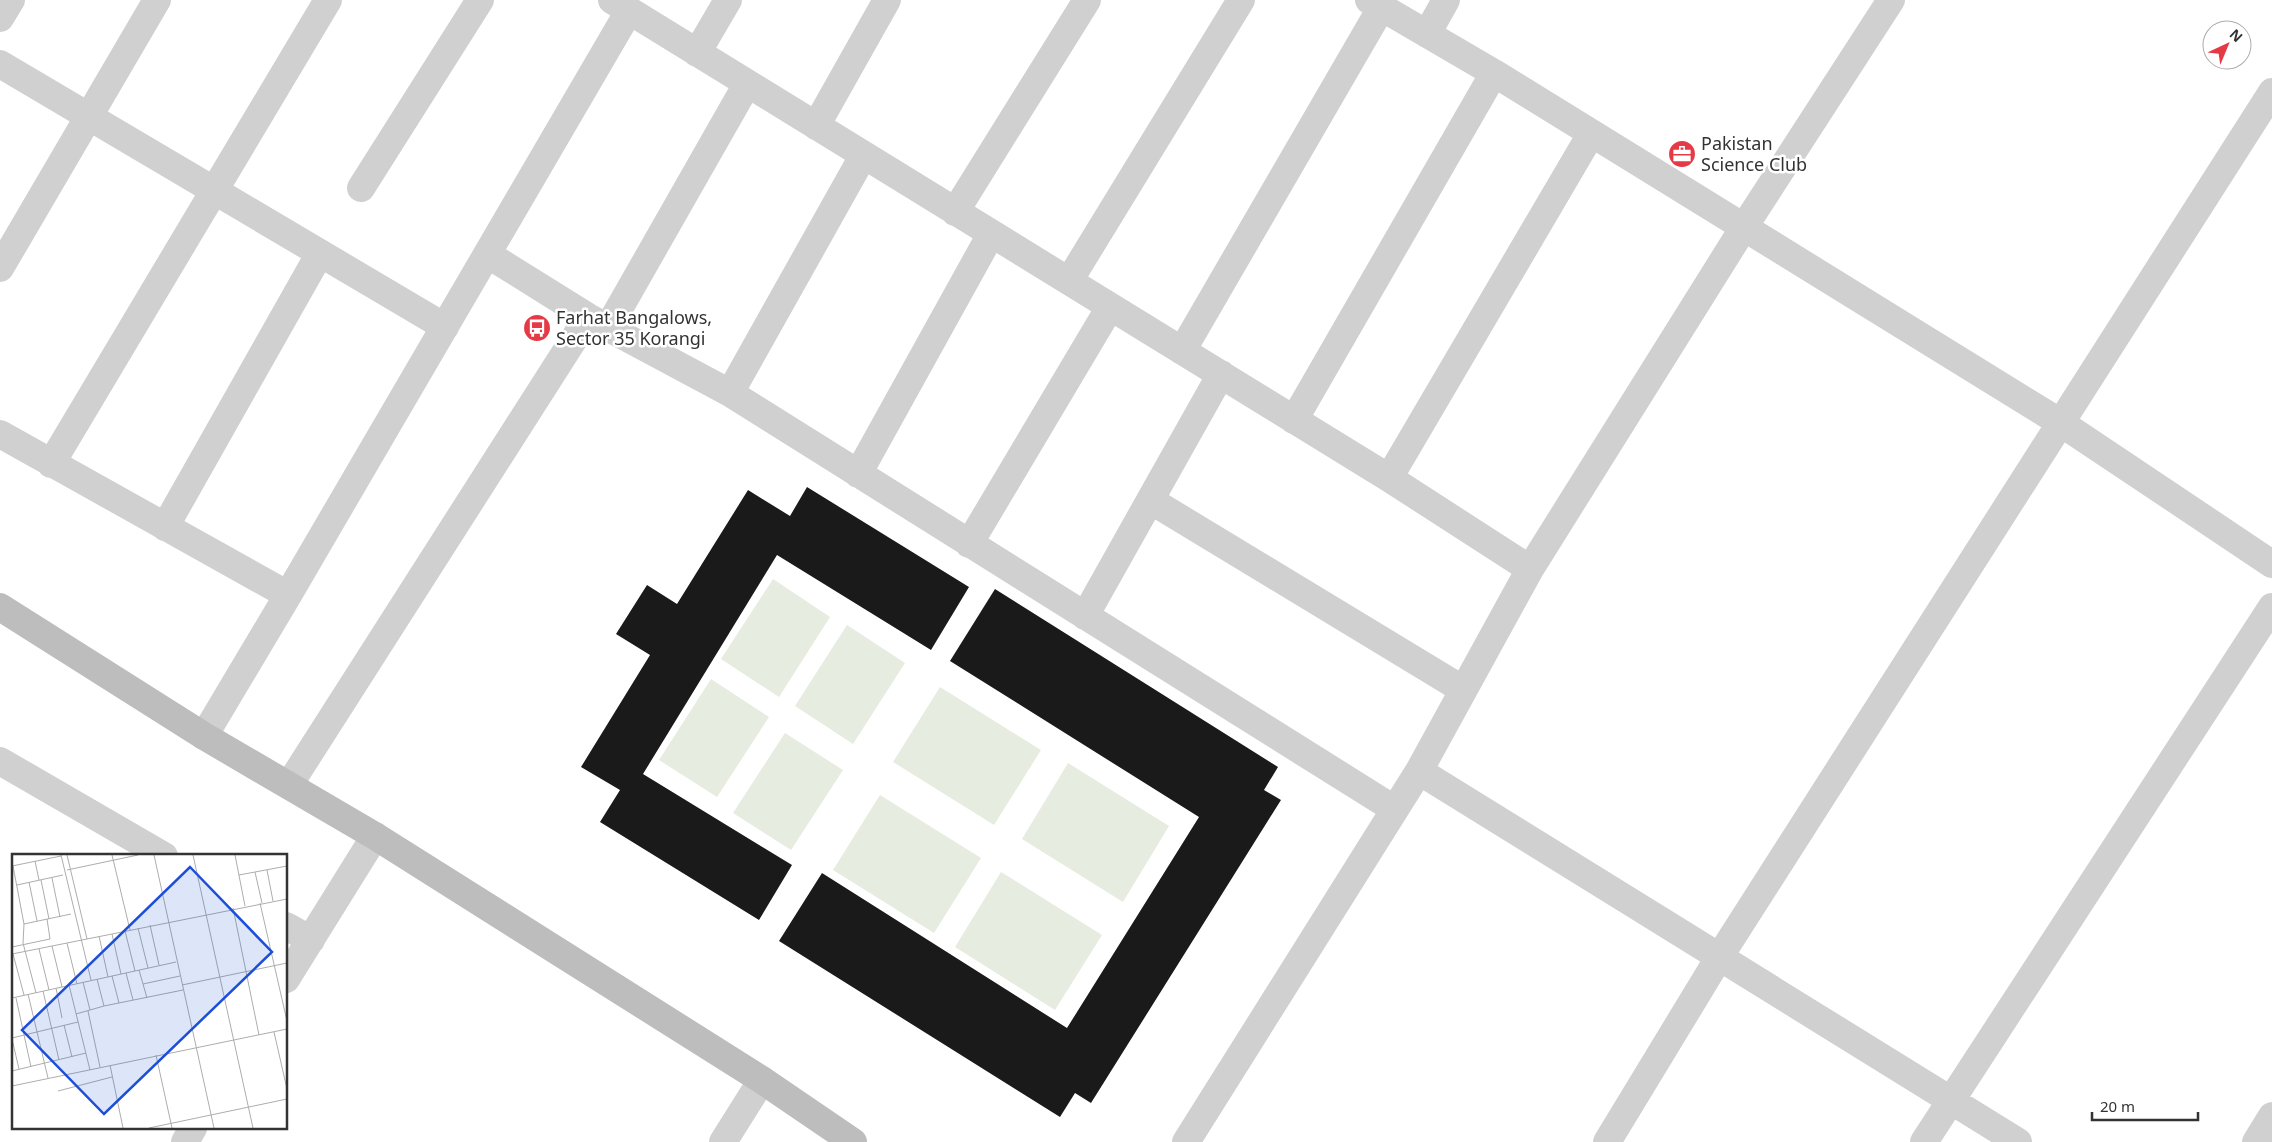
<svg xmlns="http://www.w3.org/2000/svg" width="2272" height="1142" viewBox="0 0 2272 1142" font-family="'Noto Sans',sans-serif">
	<rect width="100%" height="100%" fill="#fff"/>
	<path fill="#e6ecdf" d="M773,579L830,617L779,697L721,659Z
		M847,625L905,663L853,744L795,706Z
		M711,679L769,717L717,797L659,760Z
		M940,687L1041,750L994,825L893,762Z
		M785,733L843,770L791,850L733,813Z
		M1068,763L1169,826L1123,902L1022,839Z
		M880,795L981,858L934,933L833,870Z
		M1001,872L1102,935L1055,1010L955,947Z"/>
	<path fill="#1a1a1a" d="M807,487L969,587L931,650L777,555L643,774L792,865L759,920L600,822L620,790L581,767L650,655L616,634L647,585L677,604L748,490L790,516Z
		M995,589L1278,767L1264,790L1281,800L1091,1103L1075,1093L1060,1117L779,941L822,873L1067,1028L1199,817L950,661Z"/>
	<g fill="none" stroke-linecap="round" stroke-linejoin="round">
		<path stroke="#d0d0d0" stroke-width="28" d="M612,0L1389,478L1530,569
			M1369,0L1494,73L2061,423L2272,564
			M0,18L11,0
			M1427,34L1446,0
			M697,53L728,0
			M0,64L445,327
			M816,126L887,0
			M863,156L730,393L1394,809
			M361,188L480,0
			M955,212L1087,0
			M487,254L588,317L730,393
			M0,268L157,0
			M1069,281L1241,0
			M608,328L747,84
			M1182,351L1381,8
			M1294,420L1494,73
			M0,434L288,595
			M51,464L328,0
			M858,474L991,234
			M1389,478L1591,134
			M1150,500L1462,689
			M165,527L320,253
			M969,544L1110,307
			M1085,616L1221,374
			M204,736L288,595L629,11
			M0,761L164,856
			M1419,771L2018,1142
			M289,785L588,317
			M286,926L311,940
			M286,979L375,836
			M185,1142L193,1128
			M723,1142L762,1080
			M1186,1142L1419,771L1530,569L1744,227L1891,0
			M1607,1142L1720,956L2272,92
			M1924,1142L2272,607
			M2256,1142L2272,1116"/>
		<path stroke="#bdbdbd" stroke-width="28" d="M0,607L204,736L375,836L762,1080L853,1142"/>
	</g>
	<defs>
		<g id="office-disc" transform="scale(1.4375)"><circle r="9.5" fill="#e63946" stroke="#fff"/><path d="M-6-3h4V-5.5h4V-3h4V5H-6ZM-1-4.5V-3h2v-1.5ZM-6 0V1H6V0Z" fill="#fff"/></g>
		<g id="bus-disc" transform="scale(1.4375)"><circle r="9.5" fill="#e63946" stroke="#fff"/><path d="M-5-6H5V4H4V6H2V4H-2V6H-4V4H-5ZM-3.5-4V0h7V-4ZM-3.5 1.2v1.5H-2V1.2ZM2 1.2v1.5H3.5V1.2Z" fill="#fff"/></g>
	</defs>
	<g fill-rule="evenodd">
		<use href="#office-disc" x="1682" y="154"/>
		<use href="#bus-disc" x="537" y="328"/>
	</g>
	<g text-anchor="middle" stroke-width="5" stroke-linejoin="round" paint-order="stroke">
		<g font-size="18" fill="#333" stroke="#fff" text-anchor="start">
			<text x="1701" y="150">Pakistan<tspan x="1701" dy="21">Science Club</tspan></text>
			<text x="556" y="324">Farhat Bangalows,<tspan x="556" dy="21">Sector 35 Korangi</tspan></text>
		</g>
	</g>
	<g transform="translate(12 854)">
		<rect width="275" height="275" fill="#fff"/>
		<path fill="none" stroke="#adadad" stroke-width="1" d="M49,1L79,126M55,1L75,85M100,1L118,76M142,1L202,274M181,1L241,274M223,1L233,52M23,7L27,26M0,12L49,2M1,12L12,70L11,89L24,139M55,16L126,1M255,16L261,47M243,18L250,49M227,21L275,12M40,24L48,63M29,26L37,65M17,28L25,67M5,31L51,21M248,49L275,167M221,54L247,181M12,70L59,60M138,71L147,111M126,74L136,114M113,77L123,117M100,80L109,120M87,82L96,123M55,89L65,130M40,92L50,133M0,93L38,85L35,65M27,95L37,136M0,100L275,45M1,100L12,141M127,116L135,144M114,119L121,146M100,122L107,149M85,125L92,152L171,136M71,128L78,156M131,130L168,122M57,131L78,216M170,131L275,109M44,134L50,164M31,137L47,206M16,140L36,224M0,144L164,108M4,144L19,213M76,157L88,213M64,160L92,152M52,171L60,203M262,178L275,235M0,184L66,168M0,185L7,215M144,201L160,274M98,211L111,274M0,217L74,199M0,232L275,175M46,237L100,223M137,274L275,245"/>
		<path fill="#1d4ed8" fill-opacity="0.15" stroke="#1d4ed8" stroke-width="2.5" d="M178,13L260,98L92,260L10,176Z"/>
		<rect width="275" height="275" fill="none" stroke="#333" stroke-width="2.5"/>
	</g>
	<g transform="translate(2227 45) rotate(44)"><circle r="24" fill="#ffffff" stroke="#adadad"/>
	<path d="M0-4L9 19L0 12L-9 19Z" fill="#e63946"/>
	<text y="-8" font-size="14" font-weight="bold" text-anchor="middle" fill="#333333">N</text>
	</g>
	<path d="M2092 1112v8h106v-8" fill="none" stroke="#333333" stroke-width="2.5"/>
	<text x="2100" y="1112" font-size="15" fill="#333333" stroke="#ffffff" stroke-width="4" paint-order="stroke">20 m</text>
</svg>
